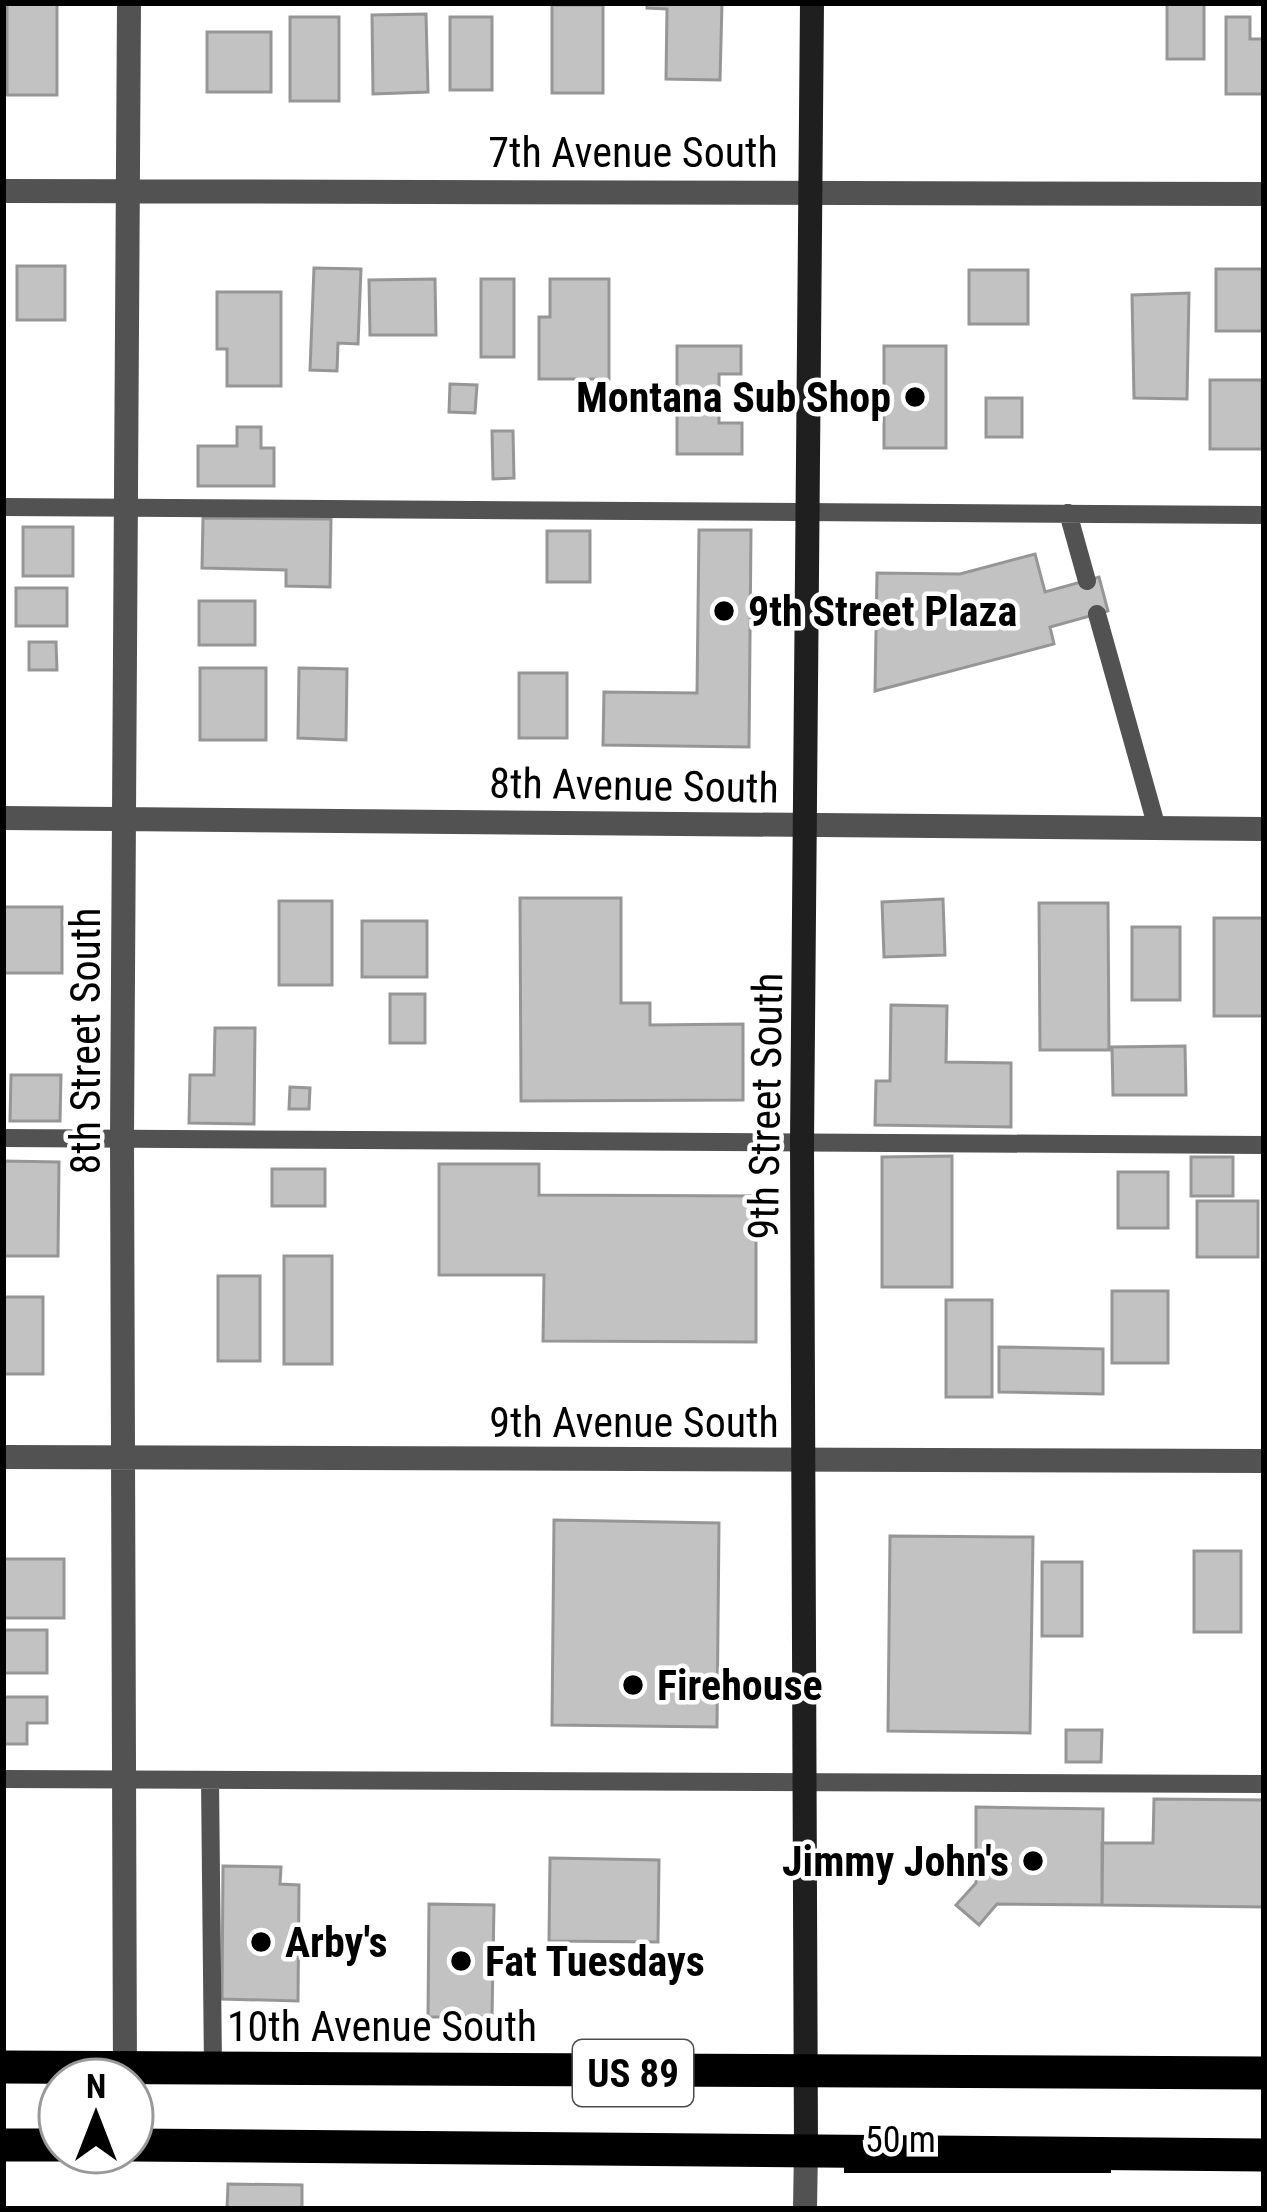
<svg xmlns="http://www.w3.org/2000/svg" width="1267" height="2212" viewBox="0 0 1267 2212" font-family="'Roboto Condensed',sans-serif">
	<rect width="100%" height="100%" fill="#fff"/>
	<path fill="#c2c2c2" stroke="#969696" stroke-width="3" d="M7,3H57V95H7Z
		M647,3H722L720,80L666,79L667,9L647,8Z
		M1167,3H1204V59H1167Z
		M552,5H603V93H552Z
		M426,14L428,92L373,94L372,15Z
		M290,17H339V101H290Z
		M450,17H492V90H450Z
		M1226,17H1250V39H1264V94H1226Z
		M207,32H271V92H207Z
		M17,266H65V320H17Z
		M314,268L361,269L358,344L338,343L337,371L310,370Z
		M1216,269H1262V331H1216Z
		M969,270H1028V324H969Z
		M435,279L436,335H370L369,280Z
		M481,279H514V357H481Z
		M550,279H609V379H539V317H550Z
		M217,292H281V386H227V349H217Z
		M1189,293L1187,399L1134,398L1132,295Z
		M677,346H741V374H719V423H742V454H677Z
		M884,346H946V448H884Z
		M1210,380H1262V449H1210Z
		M450,384L477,385L475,413L449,412Z
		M986,398H1022V437H986Z
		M237,427H261V448H274V486H198V446H237Z
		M492,431H513L514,478L493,479Z
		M203,518L331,519L330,587L286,586V570L202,568Z
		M23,527H73V576H23Z
		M699,530H751L749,747L603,745L604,692L697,693Z
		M547,531H590V582H547Z
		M1035,554L1045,592L1099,577L1108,611L1050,627L1054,644L875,691L877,573L960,574Z
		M16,588H67V626H16Z
		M199,601H255V645H199Z
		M29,642H56L57,670H29Z
		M200,668H266V740H200Z
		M299,668L347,669L346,740L298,738Z
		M519,673H567V738H519Z
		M520,898H621V1003H650V1025L743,1024V1100L521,1101Z
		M943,899L945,955L884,957L882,902Z
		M279,901H332V985H279Z
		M1039,903H1108L1109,1050H1040Z
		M3,907H62V973H3Z
		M1214,918H1264V1016H1214Z
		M362,921H427V977H362Z
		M1132,927H1180V1000H1132Z
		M390,994H425V1043H390Z
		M891,1005L947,1006L946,1062L1011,1063V1127L875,1125L876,1081H890Z
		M215,1028H255L254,1124L189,1123L190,1075H214Z
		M1185,1046L1186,1095H1113L1112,1047Z
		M11,1075H61L60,1121H10Z
		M290,1087L310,1088L309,1109H289Z
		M952,1156V1287H882V1157Z
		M1191,1157H1233V1196H1191Z
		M3,1161L59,1162L58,1256H3Z
		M439,1164H539V1195L756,1196V1342L543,1341L544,1275H439Z
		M272,1169H325V1206H272Z
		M1118,1172H1168V1228H1118Z
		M1197,1201H1258V1257H1197Z
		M284,1256H332V1364H284Z
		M218,1276H260V1361H218Z
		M1112,1291H1168V1363H1112Z
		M3,1297H43V1374H3Z
		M946,1300H992V1397H946Z
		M999,1347L1103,1349V1394L999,1392Z
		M554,1520L719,1523L717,1727L552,1725Z
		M890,1536L1033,1537L1030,1733L888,1731Z
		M1194,1551H1241V1632H1194Z
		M3,1559H64V1618H3Z
		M1042,1562H1082V1636H1042Z
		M3,1630H47V1673H3Z
		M3,1697H47V1723H27V1744H3Z
		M1066,1730H1102L1101,1762H1066Z
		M1154,1799L1264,1800V1907L1102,1905V1843H1153Z
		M976,1807L1103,1809L1102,1905L997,1904L979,1925L956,1905L976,1883Z
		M550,1858L659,1860L658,1942L549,1941Z
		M223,1866L281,1867L280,1884L299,1885L298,2001L222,1999Z
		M429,1904L494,1905L492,2017H428Z
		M228,2184L302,2185V2209H227Z"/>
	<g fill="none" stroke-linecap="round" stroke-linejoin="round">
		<path stroke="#525252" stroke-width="18" d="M3,507L1264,515
			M1068,513L1087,581
			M1097,614L1157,828
			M3,1138L1264,1145
			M3,1779L1264,1784
			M210,1780L213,2069"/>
		<path stroke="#525252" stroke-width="24" d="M3,191L1264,194
			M3,818L1264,829
			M3,1457L1264,1461
			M125,2080L122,1138L129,3"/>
		<path stroke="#525252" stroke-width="24" d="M805,2209L806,2148"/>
		<path stroke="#1f1f1f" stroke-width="24" d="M806,2148L802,1142L812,3"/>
		<path stroke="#000" stroke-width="33" d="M3,2067L1264,2073
			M3,2145H60
			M132,2145L1264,2155"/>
	</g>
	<g fill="#000" stroke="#fff" stroke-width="4.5">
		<circle cx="915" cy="397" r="12"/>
		<circle cx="724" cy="611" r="12"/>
		<circle cx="633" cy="1685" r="12"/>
		<circle cx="1033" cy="1861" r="12"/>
		<circle cx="261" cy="1942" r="12"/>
		<circle cx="461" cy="1961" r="12"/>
	</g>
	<g text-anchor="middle" stroke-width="9" stroke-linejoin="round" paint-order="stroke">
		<rect fill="#fff" stroke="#4c4c4c" stroke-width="3" x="573" y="2040" width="120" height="66" rx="9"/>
		<g font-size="39" font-weight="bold" fill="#000">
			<text x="633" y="2087">US 89</text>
		</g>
		<g font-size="42" fill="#000" stroke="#fff">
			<text x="633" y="167">7th Avenue South</text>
			<text transform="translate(634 785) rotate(1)" y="15">8th Avenue South</text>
			<text transform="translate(85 1041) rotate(-90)" y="15">8th Street South</text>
			<text transform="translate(765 1106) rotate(-89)" y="15">9th Street South</text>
			<text x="634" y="1437">9th Avenue South</text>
			<text x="382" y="2041">10th Avenue South</text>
		</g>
		<g font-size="42" font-weight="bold" fill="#000" stroke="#fff" text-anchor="start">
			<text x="891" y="412" text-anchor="end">Montana Sub Shop</text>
			<text x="748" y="626">9th Street Plaza</text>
			<text x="657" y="1700">Firehouse</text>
			<text x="1009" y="1876" text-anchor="end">Jimmy John's</text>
			<text x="285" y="1957">Arby's</text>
			<text x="485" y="1976">Fat Tuesdays</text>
		</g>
	</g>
	<rect width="1267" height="2212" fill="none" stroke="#000000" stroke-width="12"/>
	<g transform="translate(96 2116)"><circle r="57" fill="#ffffff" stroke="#999999" stroke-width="3"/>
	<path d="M0-9L21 45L0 30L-21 45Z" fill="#000000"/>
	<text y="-18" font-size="33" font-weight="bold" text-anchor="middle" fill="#000000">N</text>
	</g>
	<path d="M847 2152v18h261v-18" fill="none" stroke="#000000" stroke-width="6"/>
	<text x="865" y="2152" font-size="36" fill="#000000" stroke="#ffffff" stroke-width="9" paint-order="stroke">50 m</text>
</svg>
